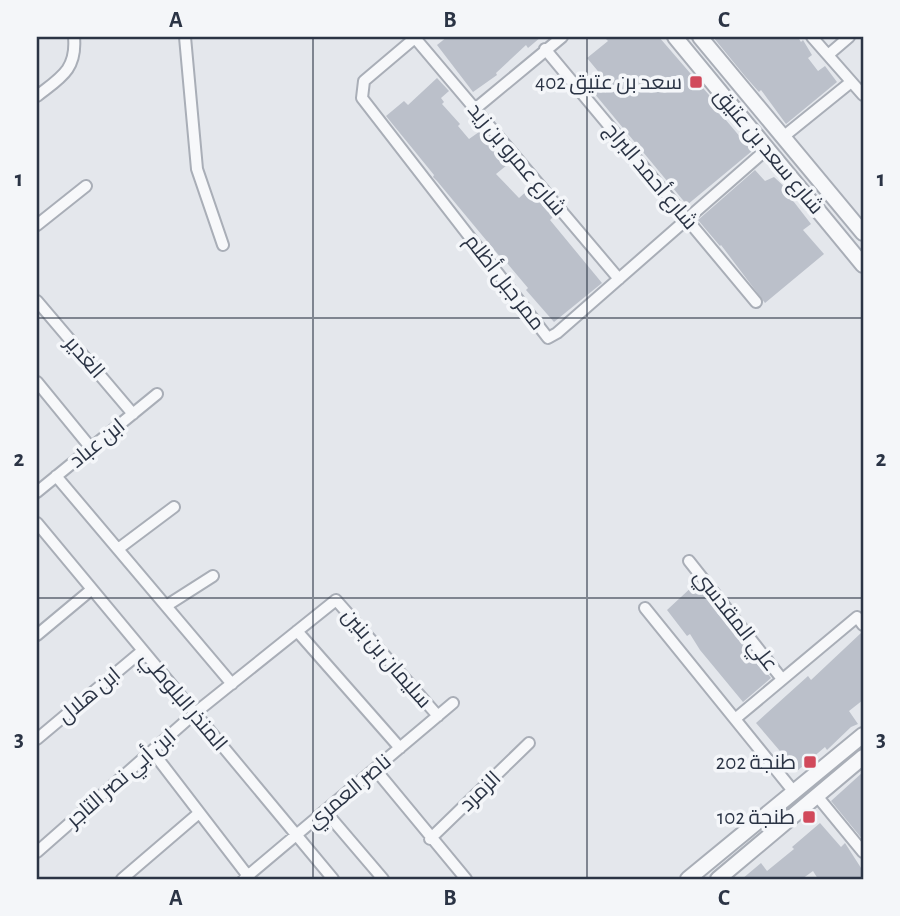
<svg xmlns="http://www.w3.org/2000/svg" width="900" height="916" viewBox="0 0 900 916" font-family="'Alegreya Sans',Cairo,sans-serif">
	<rect width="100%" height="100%" fill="#e4e7ec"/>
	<path fill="#bbc0ca" d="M447,37H541L528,48L526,45L496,73L497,75L473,92L437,45Z
		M604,37H659L722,110L720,113L752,151L687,205L589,87L602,76L587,58L608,41Z
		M713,37H798L801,42L803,40L812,55L808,58L818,71L825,66L837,82L786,124L761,90L759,92L744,75Z
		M437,78L449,91L441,98L444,102L442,104L460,124L458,126L469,139L479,132L507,165L496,174L519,198L529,189L553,217L550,220L602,283L554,322L526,290L528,288L502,257L501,258L437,181L433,177L434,175L386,116L404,101L408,105Z
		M755,170L765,181L774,177L789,191L787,193L811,224L803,230L824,254L765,303L721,245L720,246L698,220Z
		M695,584L771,678L743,702L700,650L690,634L687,636L667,610Z
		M861,633H863V700L849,711L858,724L851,727L827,750L825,747L797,771L756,723L808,676L811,680Z
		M863,772V840L831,801Z
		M820,823L841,847L845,843L863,871V879H818L813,871L802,879H742L761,863L767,871L794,849L792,847Z"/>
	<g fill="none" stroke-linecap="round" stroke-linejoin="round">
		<g stroke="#a9aeb7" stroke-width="14">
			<path id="minor" d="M185,37L197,169L223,245
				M416,37L364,81L362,98L548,338L557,333L767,149
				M812,37L863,95
				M415,38L619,279
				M545,49L756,302
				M828,55L849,37
				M37,96C60,78 77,70 74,37
				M475,109L562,37
				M783,137L851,82
				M37,225L86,186
				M37,301L133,414
				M37,382L91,448
				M56,476L232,684
				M37,492L157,394
				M37,523L333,879
				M118,549L174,507
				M689,561L782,679
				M166,606L213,576
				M645,608L794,792
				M297,631L400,748
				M37,635L91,590
				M735,719L857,617L863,625
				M37,739L142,651
				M152,751L248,876
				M375,769L466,879
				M817,796L863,852
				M325,811L383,879
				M430,839L529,743
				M37,852L195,713L336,600L438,716
				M122,879L199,813
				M244,879L453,703"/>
		</g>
		<g stroke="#a9aeb7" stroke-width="18">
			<path id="tertiary" d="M675,37L863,265
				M700,37L863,233
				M688,879L863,735
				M718,879L863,757"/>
		</g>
		<use href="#minor" stroke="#f7f8fa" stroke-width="10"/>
		<use href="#tertiary" stroke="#f7f8fa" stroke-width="14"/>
	</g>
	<path fill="none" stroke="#2b3445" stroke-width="2" stroke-opacity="0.55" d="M313,37V879M587,37V879M37,318H863M37,598H863"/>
	<g fill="#d1495b" stroke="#f4f6f9" stroke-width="2.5">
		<rect x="689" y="75" width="14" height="14" rx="3.5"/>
		<rect x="803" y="755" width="14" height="14" rx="3.5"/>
		<rect x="802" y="810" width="14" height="14" rx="3.5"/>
	</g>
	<g text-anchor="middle" stroke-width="7" stroke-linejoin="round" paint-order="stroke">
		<g font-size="21" fill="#2b3445" stroke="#f4f6f9" text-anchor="end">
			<text x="682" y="89">سعد بن عتيق 402</text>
			<text x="796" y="769">طنجة 202</text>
			<text x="795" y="824">طنجة 102</text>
		</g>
		<g font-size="21" fill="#2b3445" stroke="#f4f6f9">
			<text transform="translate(769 151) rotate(50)" y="7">شارع سعد بن عتيق</text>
			<text transform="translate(517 159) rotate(50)" y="7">شارع عمرو بن زيد</text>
			<text transform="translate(651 176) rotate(50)" y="7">شارع أحمد البراج</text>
			<text transform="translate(505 282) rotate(52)" y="7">ممر جبل أظلم</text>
			<text transform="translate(85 357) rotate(49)" y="7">الغدير</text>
			<text transform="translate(97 443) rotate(-39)" y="7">ابن عباد</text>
			<text transform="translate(736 620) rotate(52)" y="7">علي المقدسي</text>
			<text transform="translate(387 658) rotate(49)" y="7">سليمان بن بنين</text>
			<text transform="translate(89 695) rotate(-40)" y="7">ابن هلال</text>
			<text transform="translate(184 701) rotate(50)" y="7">المنذر البلوطي</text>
			<text transform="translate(121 778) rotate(-41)" y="7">ابن أبي نصر التاجر</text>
			<text transform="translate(349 791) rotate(-40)" y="7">ناصر العمري</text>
			<text transform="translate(480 791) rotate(-44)" y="7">الزمرد</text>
		</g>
	</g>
	<rect width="900" height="916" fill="none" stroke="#f4f6f9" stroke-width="77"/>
	<rect x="38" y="38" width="824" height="840" fill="none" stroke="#2b3445" stroke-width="2.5"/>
	<g font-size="23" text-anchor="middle" font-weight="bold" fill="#2b3445">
		<text x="176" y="27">A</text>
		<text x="450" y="27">B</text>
		<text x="724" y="27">C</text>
		<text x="19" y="186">1</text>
		<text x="881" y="186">1</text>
		<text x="19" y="466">2</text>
		<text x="881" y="466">2</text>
		<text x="19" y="746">3</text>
		<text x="881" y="746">3</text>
		<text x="176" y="905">A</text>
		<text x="450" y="905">B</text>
		<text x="724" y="905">C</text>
	</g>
</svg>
